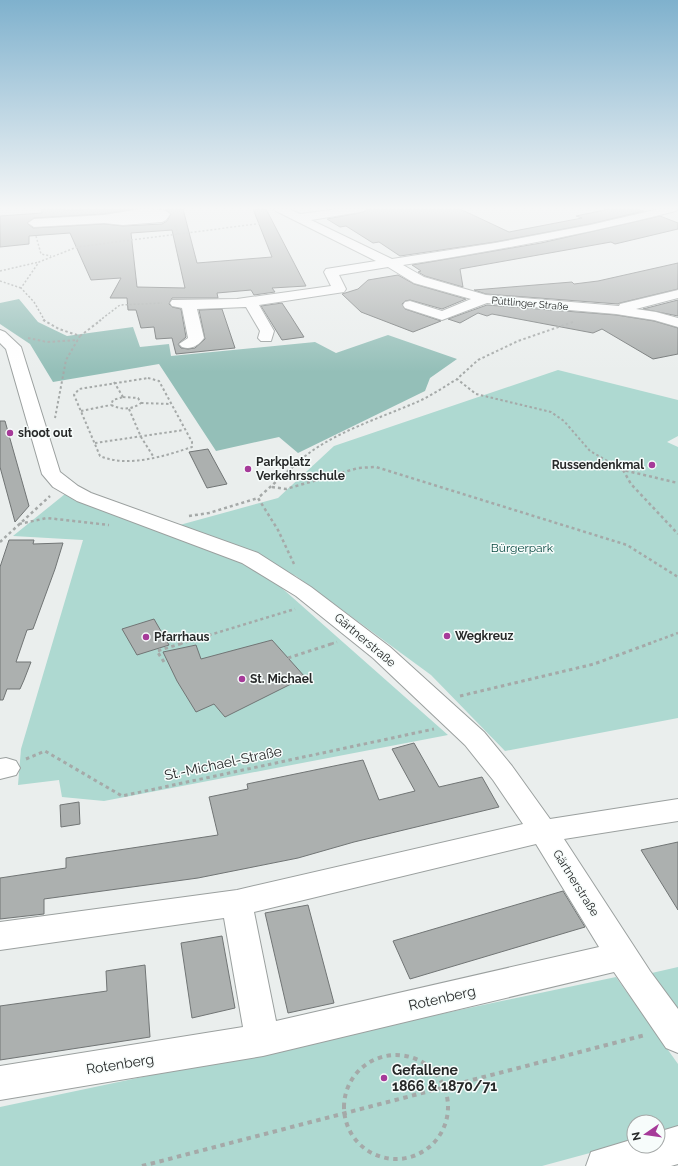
<svg xmlns="http://www.w3.org/2000/svg" width="678" height="1166" viewBox="0 0 678 1166" font-family="Raleway,sans-serif">
	<rect width="100%" height="100%" fill="#eaeeed"/>
	<path fill="#aed9d1" d="M558,370L678,400V436L667,442L678,447V718L505,751L431,675L296,576L176,526L278,498L334,446Z
		M65,494L238,560L275,582L448,735L104,801L62,797L59,780L18,785L21,749L83,540L13,536Z
		M678,967V1017L643,975Z
		M616,977L678,1064V1128L658,1134V1122H634V1141L542,1166H0V1107Z"/>
	<path fill="#94bfb8" d="M19,299L38,322L67,336L133,327L140,347L169,344L171,356L315,342L336,353L388,335L457,359L430,378L425,391L298,453L279,437L216,451L159,364L53,382L30,344L0,324V303Z"/>
	<path fill="#acb0af" stroke="#717575" fill-rule="evenodd" d="M41,209H62L63,210L133,209L104,214L34,218L27,223L33,228L104,224L123,226L162,224L167,221L171,214L165,209H183L197,263L272,257L253,209H266L306,286L272,288L275,292L254,295L251,290L217,293L218,298H172L169,304L172,307L181,309L186,337L178,344L181,348L188,349L195,348L205,339L199,310L222,309L235,348L176,354L172,338L156,339L154,327L141,328L136,310H128L127,298H110L121,278L91,280L70,233L29,236V244L0,247V216L42,213ZM172,230L185,288L137,287L131,233Z
		M367,209H460L509,232L582,218L576,216L609,209H637L644,211L590,224L495,242L400,256L379,242L373,243L346,226L340,227L327,219L364,212Z
		M660,216L678,223V229L615,244L611,242L460,269L463,287L425,276L418,272L421,271L412,265L541,243Z
		M678,263V289L620,303L618,304L486,294L474,290L572,282L574,284L598,281Z
		M398,275L414,284L466,299L442,309L410,300L405,301L402,304L405,309L441,321L413,332L361,312L342,294L358,289L368,280Z
		M678,300V316L643,309Z
		M282,303L290,315L304,337L282,340L261,306Z
		M487,305L616,315L654,321L678,328V354L653,359L602,329L593,333L492,314L487,316L478,313L460,323L448,319Z
		M0,421H5L29,506L15,522L0,467Z
		M208,449L227,484L207,488L189,452Z
		M9,540H34L33,544L63,543L55,569L33,629L27,630L16,662H31L24,680L20,689H7L3,700H0V567Z
		M154,619L169,645L137,655L122,629Z
		M272,640L305,677L225,717L214,704L196,712L177,681L163,652L196,645L201,659Z
		M414,743L439,787L482,777L499,807L354,842L298,858L198,878L44,899V914L0,919V878L66,868V858L218,835L209,797L248,789L247,784L363,760L379,800L415,791L392,749Z
		M79,802L80,824L61,827L60,805Z
		M678,842V910L641,850Z
		M563,891L585,927L410,979L393,941Z
		M308,905L334,1003L288,1013L265,913Z
		M222,936L235,1008L192,1018L181,943Z
		M145,965L150,1037L0,1060V1006L107,991L106,971Z"/>
	<g fill="none" stroke-linecap="round" stroke-linejoin="round">
		<g stroke="#9ba09f" stroke-width="2">
			<path id="minor" d="M141,209L164,210L170,214L166,220L162,222L123,225L104,223L34,227L28,223L34,219L104,215Z
				M274,209H289L300,214L339,209H366L364,211L360,212L311,220L392,259L495,243L590,225L659,209H678L676,211C586,234 495,251 403,265L424,277L486,295L619,306L620,304L678,290V298L636,309L656,312L678,318V327L654,320L616,314L487,303L442,320L405,308L403,305L405,302L410,301L442,311L471,299L414,283L388,267L339,275L346,289L344,292L259,305L274,331L271,341H261L258,338L260,331L246,307L197,309L204,338C198,346 191,350 182,347L179,344L188,338L182,308L172,306L170,303L172,300L237,299L331,286L324,272L326,269L376,261L276,211Z
				M0,330L5,332L21,347L60,472L78,486L91,493L258,553L311,587L390,647L484,732L512,766L550,819L678,799V821L564,839L650,971L678,1009V1053L666,1048L614,972L263,1056L0,1100V1066L243,1027L224,918L0,950V922L237,890L523,824L493,780L465,745L373,658L296,596L242,563L77,501L53,487L42,474L6,349L0,343ZM536,844L599,947L276,1021L254,912Z
				M6,758L16,761L20,768L16,775L0,779V759Z
				M678,1126V1164L671,1166H586L591,1152L634,1139V1146H658V1132Z"/>
		</g>
		<path stroke="#a5a9a8" stroke-width="1.5" stroke-dasharray="2 2" stroke-linecap="butt" d="M175,225L178,234
			M36,236L41,254L51,256
			M0,271L39,262
			M0,281L21,288
			M45,321L34,302L21,288L39,262L77,247L272,222
			M99,321L120,305L162,303"/>
		<path stroke="#a5a9a8" stroke-width="2" stroke-dasharray="2.5 2.5" stroke-linecap="butt" d="M43,320L59,329L80,336L66,360L55,418
			M573,322L518,341L478,360L457,379L476,394L551,412L564,421L590,451L611,463
			M80,336L101,320
			M28,338L47,342L78,340
			M148,378L159,381L192,442V447C165,456 128,468 100,456L74,395L79,389Z
			M114,382L123,397
			M123,397L138,398L141,403C131,410 122,410 111,405L113,400Z
			M141,403L171,404
			M129,409L141,437L153,456
			M81,411L111,405
			M95,443L184,430
			M297,463C328,434 378,419 417,402C431,396 444,387 457,379"/>
		<path stroke="#a5a9a8" stroke-width="2.5" stroke-dasharray="3 3" stroke-linecap="butt" d="M610,462L623,470L678,483
			M623,470L631,484L678,534
			M272,487L286,489L358,468L376,467L627,545L678,577
			M189,516L209,513L258,498
			M19,524L47,518L109,525
			M0,542L50,496
			M294,564L278,530L258,498L298,462
			M180,644L295,609
			M331,644L337,642
			M648,644L678,633"/>
		<path stroke="#a5a9a8" stroke-width="3" stroke-dasharray="3.5 3.5" stroke-linecap="butt" d="M288,658L334,643
			M164,662L157,651L183,643
			M460,696L594,664L651,643
			M26,759L45,751L122,796L434,729"/>
		<path stroke="#a5a9a8" stroke-width="4" stroke-dasharray="4.5 4.5" stroke-linecap="butt" d="M344 1107a52 52 0 1 1 104 0a52 52 0 1 1-104 0Z
			M142,1166L645,1035"/>
		<use href="#minor" fill="#fff" fill-rule="evenodd"/>
	</g>
	<linearGradient id="sky" x2="0" y2="1"><stop stop-color="#7fb1cd"/><stop offset="0.56" stop-color="#f6f7f7"/><stop offset="1" stop-color="#f6f7f7" stop-opacity="0"/></linearGradient>
	<rect width="678" height="372" fill="url(#sky)"/>
	<g fill="#a63a99" stroke="#f7fcfb" stroke-width="1.5">
		<circle cx="10" cy="433" r="4"/>
		<circle cx="652" cy="465" r="4"/>
		<circle cx="248" cy="469" r="4"/>
		<circle cx="447" cy="636" r="4"/>
		<circle cx="146" cy="637" r="4"/>
		<circle cx="242" cy="679" r="4"/>
		<circle cx="384" cy="1078" r="4"/>
	</g>
	<g text-anchor="middle" stroke-width="3" stroke-linejoin="round" paint-order="stroke">
		<g font-size="10" fill="#272929" stroke="#f7fcfb">
			<text transform="translate(530 303) rotate(5)" y="4">Püttlinger Straße</text>
		</g>
		<g font-size="12" font-weight="bold" fill="#272929" stroke="#f7fcfb" text-anchor="start">
			<text x="18" y="437">shoot out</text>
			<text x="256" y="466">Parkplatz<tspan x="256" dy="14">Verkehrsschule</tspan></text>
			<text x="644" y="469" text-anchor="end">Russendenkmal</text>
			<text x="455" y="640">Wegkreuz</text>
			<text x="154" y="641">Pfarrhaus</text>
			<text x="250" y="683">St. Michael</text>
		</g>
		<g font-size="12" fill="#084941" stroke="#f7fcfb">
			<text x="522" y="552">Bürgerpark</text>
		</g>
		<g font-size="12" fill="#272929" stroke="#f7fcfb">
			<text transform="translate(365 640) rotate(40)" y="4">Gärtnerstraße</text>
			<text transform="translate(576 883) rotate(58)" y="4">Gärtnerstraße</text>
		</g>
		<g font-size="14" fill="#272929" stroke="#f7fcfb">
			<text transform="translate(223 763) rotate(-12)" y="5">St.-Michael-Straße</text>
			<text transform="translate(442 998) rotate(-13)" y="5">Rotenberg</text>
			<text transform="translate(120 1064) rotate(-9)" y="5">Rotenberg</text>
		</g>
		<g font-size="14" font-weight="bold" fill="#272929" stroke="#f7fcfb" text-anchor="start">
			<text x="392" y="1075">Gefallene<tspan x="392" dy="16">1866 &amp; 1870/71</tspan></text>
		</g>
	</g>
	<g transform="translate(646 1134) rotate(257)"><circle r="19" fill="#f7fcfb" stroke="#a4a8a7"/>
	<path d="M0-3L7 15L0 10L-7 15Z" fill="#a63a99"/>
	<text y="-6" font-size="11" font-weight="bold" text-anchor="middle" fill="#272929">N</text>
	</g>
</svg>
